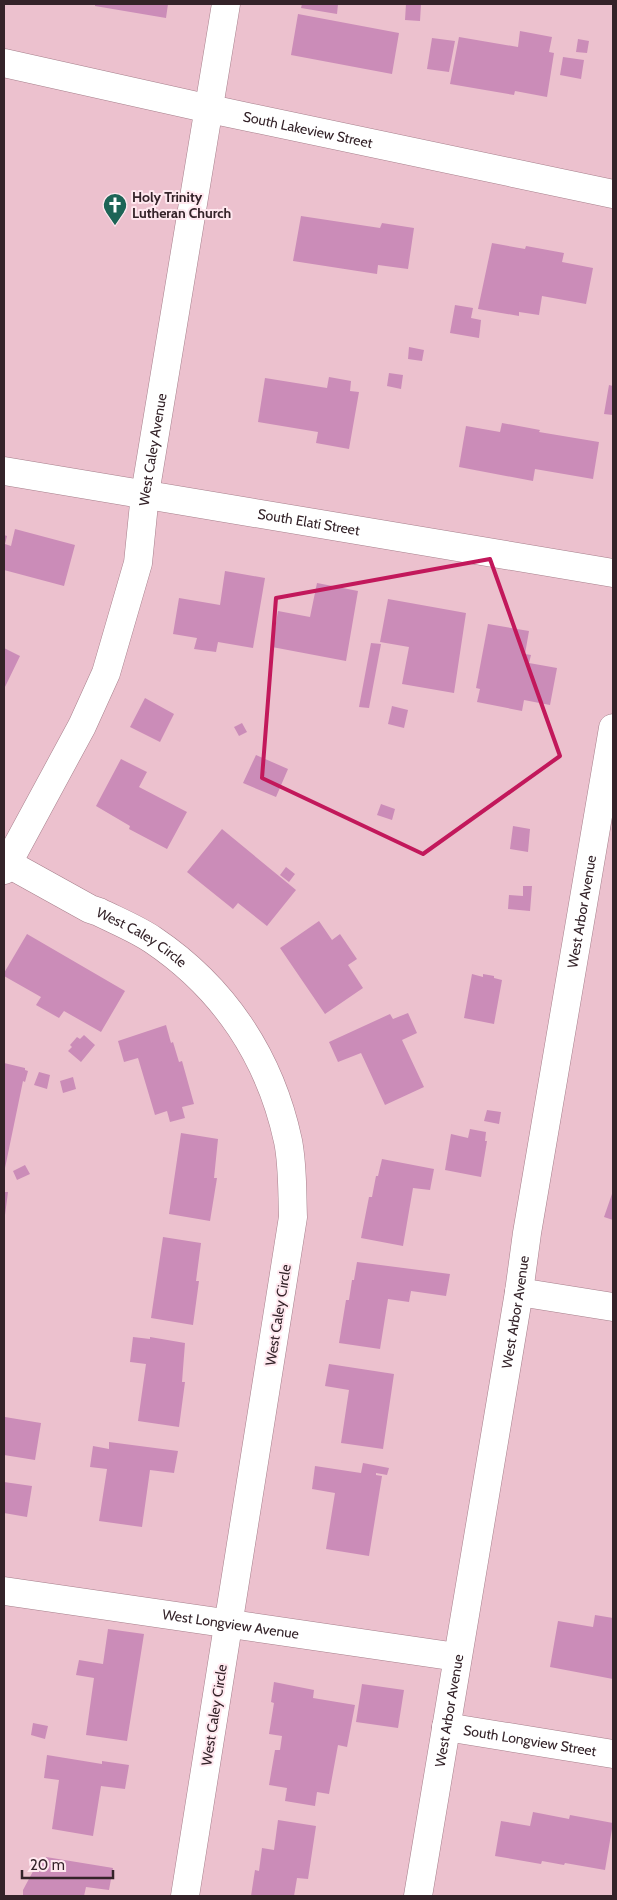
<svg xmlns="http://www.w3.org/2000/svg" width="617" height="1900" viewBox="0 0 617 1900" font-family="Cabin,sans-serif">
	<rect width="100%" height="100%" fill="#ecc1ce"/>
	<path fill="#cb8cb8" d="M95,4H168L166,18L95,6Z
		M302,4H338L337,14L301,8Z
		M406,4H421L420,21L405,20Z
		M298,14L399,33L392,74L291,55Z
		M520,31L552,37L549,52L554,53L547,97L515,91L514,95L450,84L459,37L518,47Z
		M432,38L455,41L449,72L427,69Z
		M578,39L589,41L587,53L576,52Z
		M563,57L584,60L581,79L560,75Z
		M301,216L380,228L382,223L414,228L408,269L378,265L377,274L293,261Z
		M492,243L525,249L526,246L564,253L562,262L593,268L586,304L542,296L539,315L519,312V316L478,309Z
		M455,305L473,308L471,318L481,320L479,338L450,333Z
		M409,347L424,350L422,361L408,359Z
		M389,373L403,375L401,389L387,386Z
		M329,377L351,381L350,391L359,392L349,449L316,443L318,432L258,422L265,378L327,388Z
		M609,385L613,386V415L604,414Z
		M502,423L540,430L539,432L599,442L593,479L535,469L533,481L459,467L466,426L500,432Z
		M15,529L75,545L64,586L4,570V535L7,536L5,544L11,546Z
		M225,571L265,578L253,648L218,642L216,652L194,649L197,638L173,634L179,598L220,605Z
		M317,583L358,591L346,661L272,647L278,611L310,617Z
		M388,599L466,613L454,693L402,684L409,647L380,642Z
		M488,624L529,631L525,654L531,655L529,663L557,668L550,705L524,700L522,711L477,702L480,689L476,688Z
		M371,643L381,644L369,708L359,707Z
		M4,648L20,656L4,689Z
		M145,698L174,714L160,742L130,727Z
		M392,706L408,710L404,728L388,724Z
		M242,723L247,732L239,736L234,727Z
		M256,755L288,769L276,797L243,783Z
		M121,759L147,772L139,787L187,812L167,849L129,829L130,826L96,806Z
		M381,804L395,809L392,820L377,815Z
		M513,826L530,829L528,852L510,849Z
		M222,829L296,890L267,926L238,903L233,909L187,872Z
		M286,867L295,874L289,882L280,875Z
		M523,886H532L530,911L508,909L509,895L523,896Z
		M319,921L332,940L340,934L357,959L348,965L363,988L325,1014L280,948Z
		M27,934L125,991L101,1032L64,1011L59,1018L36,1005L41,997L4,976V973Z
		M472,974L483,977V974L494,976V978L502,980L494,1024L464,1018Z
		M408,1013L417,1033L402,1040L424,1087L385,1105L361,1053L338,1062L329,1042L390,1014L393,1019Z
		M166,1025L171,1043L173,1042L179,1062L182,1061L194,1104L182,1107L185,1118L170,1122L167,1111L155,1115L138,1058L124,1062L118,1041Z
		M84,1035L95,1045L81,1062L68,1051L72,1047L70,1045L77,1037L80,1039Z
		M4,1063L25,1068V1070L28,1071L25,1082L23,1081L5,1168H4Z
		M39,1072L50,1075L47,1089L34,1085Z
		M73,1077L76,1089L63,1093L60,1081Z
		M487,1110L501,1112L499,1124L484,1121Z
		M470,1129L486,1132L485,1141H487L481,1177L445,1170L451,1134L468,1138Z
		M181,1133L218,1139L214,1178H217L210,1221L169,1214Z
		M382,1159L434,1169L430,1190L413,1188L403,1246L361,1238L369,1197H372L376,1176H378Z
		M25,1165L30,1174L17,1180L13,1171Z
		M613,1191V1220L604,1217Z
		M4,1192H8L5,1215H4Z
		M163,1237L201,1243L196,1281H199L193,1325L151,1318Z
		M357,1262L450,1274L446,1296L411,1291L409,1302L388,1299L380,1349L339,1343L346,1300H349L352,1280H354Z
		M133,1337L150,1339V1337L185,1343L182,1382H185L179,1427L138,1421L146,1364L130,1362Z
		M329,1364L394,1374L383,1449L341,1443L349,1390L325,1386Z
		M5,1417L41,1423L35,1460L4,1455Z
		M109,1442L178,1451L174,1473L150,1470L142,1527L99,1521L107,1469L90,1467L93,1446L109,1449Z
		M363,1463L389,1468L387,1475L376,1473V1475L382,1476L369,1556L326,1549L335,1493L312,1489L315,1466L361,1473Z
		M4,1482L32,1486L27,1517L4,1513Z
		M595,1615L613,1618V1679L550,1667L558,1621L593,1627Z
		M108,1629L144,1634L127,1741L86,1735L94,1678L76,1675L79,1660L103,1664Z
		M274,1682L314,1690L313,1698L355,1705L347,1747L338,1745L329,1794L317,1792L315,1806L285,1801L287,1788L269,1785L275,1750H280L282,1736L269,1734L274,1703L271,1702Z
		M362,1684L404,1690L398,1728L356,1722Z
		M33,1723L48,1726L45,1739L31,1735Z
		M47,1755L102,1764V1761L129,1765L125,1789L101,1786L93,1836L52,1829L59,1780L44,1778Z
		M533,1812L569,1819L570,1815L613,1823L605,1870L565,1863L564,1865L542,1861L541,1864L495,1856L501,1821L530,1826Z
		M278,1820L316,1826L308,1879L297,1878L294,1896H251L255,1870L259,1871L262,1848L274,1850Z
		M46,1857L113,1868L109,1890L86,1887L84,1896H23V1890L38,1862L45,1863Z"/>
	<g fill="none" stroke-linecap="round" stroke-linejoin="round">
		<g stroke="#a67f8b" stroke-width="29">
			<g id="minor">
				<path id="s1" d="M4,63L210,109L613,194"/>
				<path id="s2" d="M4,471L613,573"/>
				<path id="s3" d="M7,863L90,909L99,912C117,921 137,929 153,940C224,988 270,1057 288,1141C293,1166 292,1192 293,1217L185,1896"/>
				<path id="s4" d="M4,870L82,726L106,673L138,563L145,494L226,4"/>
				<path d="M519,1292L613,1307"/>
				<path id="s5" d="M4,1591L457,1657"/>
				<path id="s6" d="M446,1727L613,1754"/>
				<path id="s7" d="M418,1896L519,1292L527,1233L613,728"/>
			</g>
		</g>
		<use href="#minor" stroke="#fff" stroke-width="28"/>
	</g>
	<path fill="none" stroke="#c2185b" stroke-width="4" stroke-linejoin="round" d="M490,559L560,756L423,854L262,778L276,598Z"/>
	<defs>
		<g id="church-pin" transform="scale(1.25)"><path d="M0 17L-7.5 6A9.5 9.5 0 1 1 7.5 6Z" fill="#1d6456" stroke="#ffe8ef"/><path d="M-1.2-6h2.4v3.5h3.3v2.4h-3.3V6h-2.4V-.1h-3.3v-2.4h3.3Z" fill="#fff"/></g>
	</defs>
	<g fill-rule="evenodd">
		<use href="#church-pin" x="115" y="205"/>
	</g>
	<g text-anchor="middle" stroke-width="4" stroke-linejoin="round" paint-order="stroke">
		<g font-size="14" fill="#342329" stroke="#ffe8ef">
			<text dy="5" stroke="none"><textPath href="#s1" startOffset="311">South Lakeview Street</textPath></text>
			<text dy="5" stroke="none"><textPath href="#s4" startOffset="451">West Caley Avenue</textPath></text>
			<text dy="5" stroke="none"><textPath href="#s2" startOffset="309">South Elati Street</textPath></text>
			<text dy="5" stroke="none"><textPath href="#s7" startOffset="998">West Arbor Avenue</textPath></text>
			<text dy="5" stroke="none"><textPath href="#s3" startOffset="154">West Caley Circle</textPath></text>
			<text dy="5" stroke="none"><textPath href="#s7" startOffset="592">West Arbor Avenue</textPath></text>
			<text transform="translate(278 1315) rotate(-81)" y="5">West Caley Circle</text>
			<text dy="5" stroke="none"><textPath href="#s5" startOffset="229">West Longview Avenue</textPath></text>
			<text dy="5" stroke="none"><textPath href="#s7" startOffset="188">West Arbor Avenue</textPath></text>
			<text transform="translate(214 1715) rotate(-81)" y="5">West Caley Circle</text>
			<text dy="5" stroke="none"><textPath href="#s6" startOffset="85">South Longview Street</textPath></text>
		</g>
		<g font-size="14" font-weight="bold" fill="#342329" stroke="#ffe8ef" text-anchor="start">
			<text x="132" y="202">Holy Trinity<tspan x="132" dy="16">Lutheran Church</tspan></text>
		</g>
	</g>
	<rect width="617" height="1900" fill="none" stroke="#342329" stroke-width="10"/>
	<path d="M22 1870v8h91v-8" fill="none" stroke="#342329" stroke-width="2.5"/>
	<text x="30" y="1870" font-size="15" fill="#342329" stroke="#ffe8ef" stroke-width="4" paint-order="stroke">20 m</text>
</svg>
